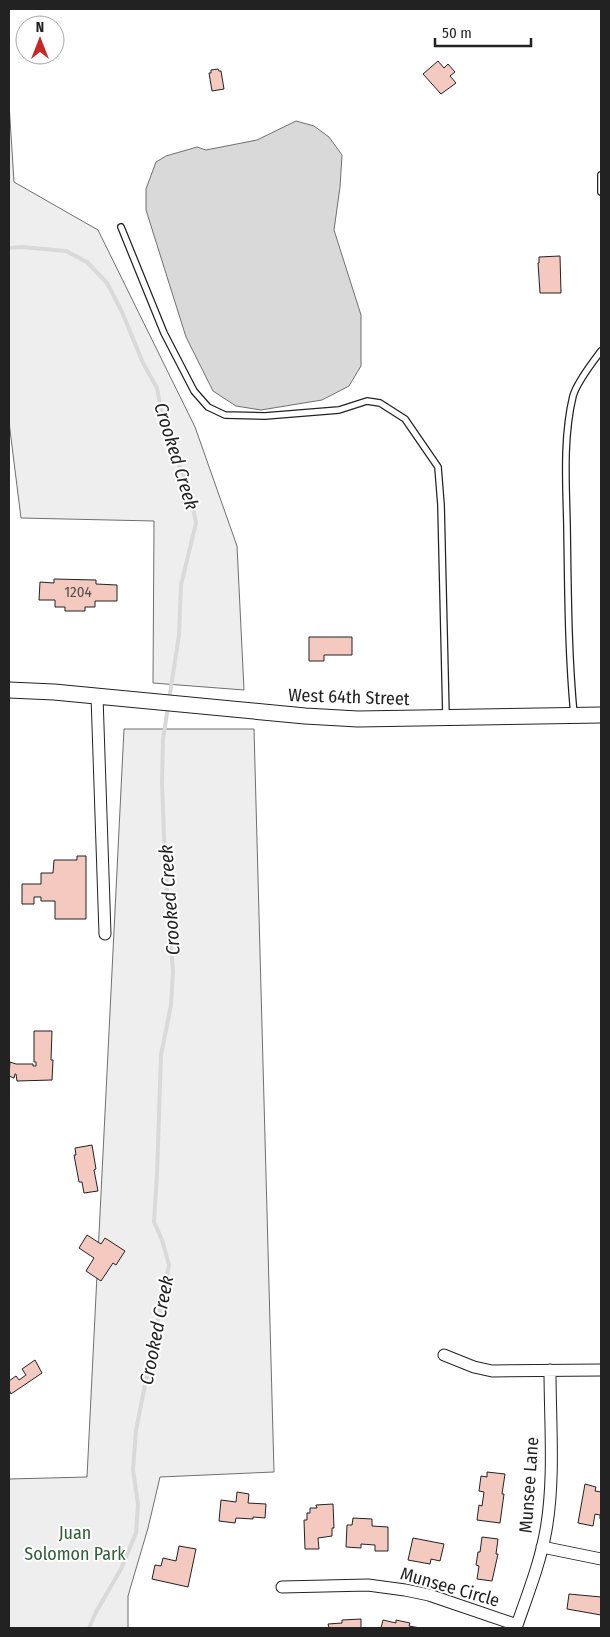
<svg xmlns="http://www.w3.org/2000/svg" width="610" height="1637" viewBox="0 0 610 1637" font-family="'Fira Sans Condensed',sans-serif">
	<rect width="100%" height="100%" fill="#fff"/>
	<path fill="#eee" stroke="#6f6f6f" d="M9,103L14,182L98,230L195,427L237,546L244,690L153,683L154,521L21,518L9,422Z
		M124,729H254L274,1472L160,1477L148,1528L128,1596V1628H9V1479L87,1477Z"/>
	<path fill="#d9d9d9" stroke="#6f6f6f" d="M296,121L314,126L329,137L342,155L340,187L334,230L361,315V366L349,386L322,400L261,410L236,406L213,391L186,337L146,210V189L156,162L166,156L197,147L206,150L257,140Z"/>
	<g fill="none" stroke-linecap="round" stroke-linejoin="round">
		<path stroke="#d9d9d9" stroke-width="4" d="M9,248L22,247L66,251L87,262L107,283L122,312L143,363L157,388L165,432L189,488L196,523L181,585L179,635L169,700
			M89,1628L96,1612L121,1569L136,1533L138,1504L133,1470L136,1430L169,1265L162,1240L154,1222L157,1174L161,1055L171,1005L173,972L165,862L162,783L163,739L168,707"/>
	</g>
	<path fill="#f3c9c0" stroke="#222" d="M438,61L444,68L448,64L455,72L450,76L456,83L441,94L423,74Z
		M218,69L219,71H221L224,89L212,91L209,73H211V70Z
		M560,256L561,293H540L538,263H539V257Z
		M54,579L96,580V584L117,585V601H95V607H85V611H65V607H55V600H39L40,582L54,583Z
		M309,637H352V655H324V661H309Z
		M77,856H86V919H55V901H41V897H34V904H22V884H41V873H53L54,860H77Z
		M34,1031H52L51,1060H53L52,1080L17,1081L16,1074H15L14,1078L9,1076L10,1062L16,1064H33V1066H36V1062H34Z
		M92,1145L96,1169L94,1170L98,1191L84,1193L82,1182H79L74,1155H76L75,1148Z
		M87,1235L101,1244L105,1238L125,1251L116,1265L113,1263L101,1281L86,1271L94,1258L79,1248Z
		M35,1360L42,1373L11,1394L9,1390V1381L16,1376L19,1380L26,1375L22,1369Z
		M487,1472L505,1474L502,1494H504L500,1523L477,1520L479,1505L482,1506L484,1492L479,1491L481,1476L487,1477Z
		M585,1484L596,1487L595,1491L601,1492V1520L600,1519V1515L595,1514L593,1526L578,1523Z
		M237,1492L249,1494L248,1503L266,1504L265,1518L253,1517V1519L236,1518L235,1523L219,1521L221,1500L236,1502Z
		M333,1504L334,1528H332V1536L318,1538L319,1549H305L304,1520H307V1513H310V1508H317L316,1505Z
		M353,1518L372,1519V1526L388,1527V1551H375V1545L361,1544V1548L346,1547L347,1525H352Z
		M482,1537L498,1539L496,1554H498L492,1581L477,1579L479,1566L476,1565L478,1552H480Z
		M413,1538L444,1544L440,1561L431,1559L430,1564L408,1560Z
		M179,1546L196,1549L188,1587L152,1579L155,1565L161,1566L163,1558L176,1561Z
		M569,1594L601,1597V1615L567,1609Z
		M361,1619V1628H329L328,1624L342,1623V1620Z
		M383,1620L396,1623V1620L410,1623L409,1626L420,1628H381Z"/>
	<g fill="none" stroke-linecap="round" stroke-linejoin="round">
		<g stroke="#222" stroke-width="8">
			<path id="service" d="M601,175V192
				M121,227L164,333L194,391L208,407L225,415L265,416L339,410L367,401L380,403L405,419L438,467L441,505L446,716
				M574,715C568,652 568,588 567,525C566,483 563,437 573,396C577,382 592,363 601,351"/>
		</g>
		<g stroke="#222" stroke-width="13">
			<path id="minor" d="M97,696L105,934
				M444,1355L474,1367L492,1371L601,1370
				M542,1547L601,1559
				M282,1587L368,1585L405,1590L429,1595L517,1625
				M516,1628C527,1596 540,1564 546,1530C555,1479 550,1422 550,1370"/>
		</g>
		<g stroke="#222" stroke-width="17">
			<path id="tertiary" d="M9,690L54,692L305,716L358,719L601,715"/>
		</g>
		<use href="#service" stroke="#fff" stroke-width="5.5"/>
		<use href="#minor" stroke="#fff" stroke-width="11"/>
		<use href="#tertiary" stroke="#fff" stroke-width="15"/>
	</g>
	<g text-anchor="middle" stroke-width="4" stroke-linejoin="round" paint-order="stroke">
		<g font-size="15" fill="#564c4a">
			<text x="78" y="597">1204</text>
		</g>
		<g font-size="18" fill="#222" stroke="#fff">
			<text transform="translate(349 697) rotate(2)" y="6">West 64th Street</text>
			<text transform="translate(529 1485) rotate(-86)" y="6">Munsee Lane</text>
			<text transform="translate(450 1587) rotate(16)" y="6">Munsee Circle</text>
		</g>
		<g font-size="18" fill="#2f5e38" stroke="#fff">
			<text x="75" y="1539">Juan<tspan x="75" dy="21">Solomon Park</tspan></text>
		</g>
		<g font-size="19" font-style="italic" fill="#222" stroke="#fff">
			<text transform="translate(177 456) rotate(73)" y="7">Crooked Creek</text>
			<text transform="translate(169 900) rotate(-94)" y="7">Crooked Creek</text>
			<text transform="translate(156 1330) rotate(-79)" y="7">Crooked Creek</text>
		</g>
	</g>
	<rect width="610" height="1637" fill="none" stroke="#222222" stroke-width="20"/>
	<g transform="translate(40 40)"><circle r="24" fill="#ffffff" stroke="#a7a7a7"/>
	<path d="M0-4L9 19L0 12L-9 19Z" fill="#c62828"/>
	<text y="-8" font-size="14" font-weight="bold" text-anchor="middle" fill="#222222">N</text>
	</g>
	<path d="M435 38v8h96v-8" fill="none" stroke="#222222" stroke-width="2.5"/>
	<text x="442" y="38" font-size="15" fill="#222222" stroke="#ffffff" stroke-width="4" paint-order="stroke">50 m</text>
</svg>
